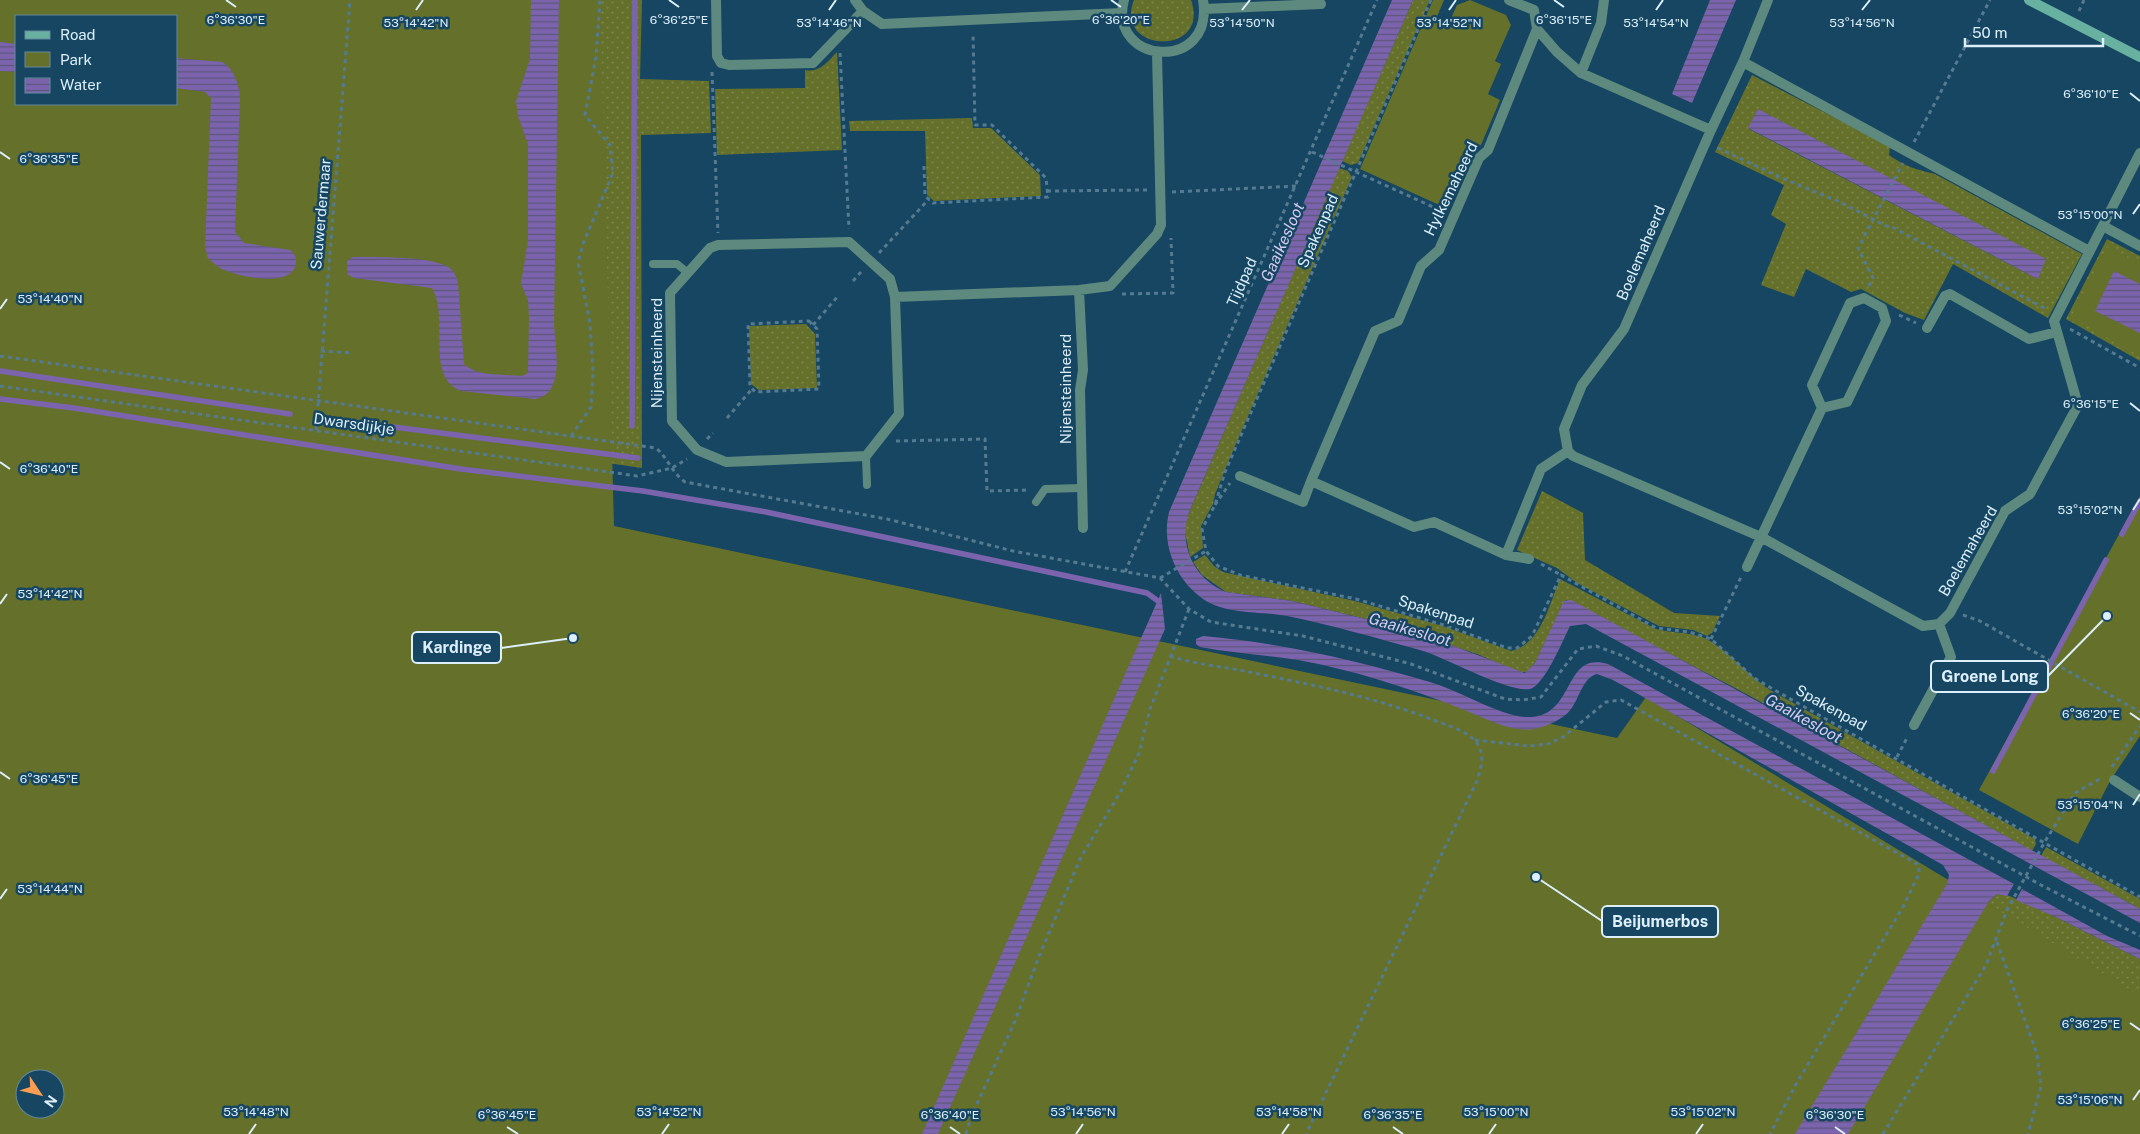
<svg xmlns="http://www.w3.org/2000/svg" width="2140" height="1134" viewBox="0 0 2140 1134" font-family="'Public Sans',sans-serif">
	<defs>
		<pattern id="grass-dots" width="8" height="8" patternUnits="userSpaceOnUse" patternTransform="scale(1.25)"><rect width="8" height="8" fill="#65702a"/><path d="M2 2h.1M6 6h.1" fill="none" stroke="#7a854a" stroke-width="1.8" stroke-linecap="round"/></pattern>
		<pattern id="water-rules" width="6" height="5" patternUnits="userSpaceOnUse" patternTransform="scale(1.25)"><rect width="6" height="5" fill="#7b64ad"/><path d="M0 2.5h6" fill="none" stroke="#5e567c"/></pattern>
	</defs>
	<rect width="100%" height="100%" fill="#164661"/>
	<path fill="url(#grass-dots)" fill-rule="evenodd" d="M559,0H642L640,79L709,81L711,133L641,135L642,468L573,458Z
		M1134,0H1191C1211,57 1113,53 1134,0Z
		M1413,0H1430L1358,163L1351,165L1342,161Z
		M837,52L842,150L717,155L715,89L805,88V70C820,73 827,62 837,52Z
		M1752,75L1890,146L1889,155C1906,167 1915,169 1935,174L2082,254L2048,318L1953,264L1924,320L1905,313L1861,289L1851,292L1806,269L1794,297L1761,285L1786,224L1771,215L1784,185L1715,152ZM1758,110L2038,279L1749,129Z
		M972,118L973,128H991L1040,175L1041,196L934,201L927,195L925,131H850L849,121Z
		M1339,168L1348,171L1352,177L1232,453L1215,494L1213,504L1201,526L1203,548L1190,557L1184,527L1189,512Z
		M2107,239L2140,256V361L2066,319Z
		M806,324L815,334L817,388L759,390L751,384L749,326Z
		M1542,491L1583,513L1585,560L1674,613L1720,616L1712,633L1707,636L1693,630L1659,626L1577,583L1557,568L1517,550Z
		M1205,555L1214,566L1223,572L1355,601L1443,626L1511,651C1541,644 1549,605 1560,579L1656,629C1671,633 1687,632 1702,637C1723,645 1749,676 1770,690L2035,839L2036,844L2032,851L1739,690L1566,600L1535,663L1527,672H1518L1477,654L1382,623L1292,601L1226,592L1202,575L1193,562Z
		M2046,847L2140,899V909L2041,856Z
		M1997,894H2005L2056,917L2140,959V998L1848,1134L1989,901Z"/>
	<path fill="#65702a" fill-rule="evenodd" d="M0,0H600L614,526L1617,738L1646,697L2140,996V1134H0ZM16,16H176V104H16ZM25,1079H55V1109H25Z
		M1433,0H1444L1436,19L1448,25L1457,5L1470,0L1506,15L1511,25L1495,61L1501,64L1488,94L1500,100L1481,145L1475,147L1448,209L1360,169Z
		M2107,247L2140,264V356L2071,317Z
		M2140,496V736L2110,781L2078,844L1979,790Z"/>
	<path fill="url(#water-rules)" d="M531,0H559L554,325C555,346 566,394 535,399L461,391C424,376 450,318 432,288L354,278L347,274V261L353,257C375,257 431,256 448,267C454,270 457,277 458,283L464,364C477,377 505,374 522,376L528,373L529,316L528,300L521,284L528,240V144L518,116L516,101L530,59Z
		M1392,0H1413L1189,512C1178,545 1194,579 1226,592L1292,601L1382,623L1435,639L1525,673L1535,663L1564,601L1571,600L2140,909V923L1586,624L1570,626C1563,640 1544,686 1530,689C1508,693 1445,657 1420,650C1376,638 1332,625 1287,616C1261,611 1226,615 1203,599C1176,580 1161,545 1169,512Z
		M1710,0H1736L1692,103L1672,94Z
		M0,42L16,44V72L0,71Z
		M176,58L222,62C235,69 240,87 240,100L235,232L244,243L290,250C295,254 298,259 295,267C287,288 235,276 220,268C216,265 212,262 208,258L205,248L211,98L205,92L176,88Z
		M1758,109L2046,259L2038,279L1748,128Z
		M2114,271L2140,284V333L2095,311Z
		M1161,593L1165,629L938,1134H922Z
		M1203,636C1282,643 1357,660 1433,683C1460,691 1498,715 1525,717C1577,720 1561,650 1608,664L2014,884L2007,896L1997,894L1989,901L1848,1134H1795L1947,884L1949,875L1943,865L1613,680L1597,674C1583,677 1579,699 1571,709C1563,720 1547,726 1534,729C1511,733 1483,717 1462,709C1410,688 1353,670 1298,660C1265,655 1232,653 1200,647L1196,644V639Z
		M2022,889L2107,936L2140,950V959L2056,917L2016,900Z"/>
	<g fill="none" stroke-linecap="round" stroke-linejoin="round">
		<path stroke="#7b64ad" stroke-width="5.5" d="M0,371L290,414
			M0,399L74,408L461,469L643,491L766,512L1147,593L1158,601
			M346,421L638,458
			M632,426L635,0
			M2122,534L2140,501
			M1993,771L2106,560"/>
		<path stroke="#557b92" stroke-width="3" stroke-dasharray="4 4" stroke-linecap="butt" d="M1431,0L1225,472L1215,505L1202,529L1206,551L1218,566L1240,575L1356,599L1447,626L1507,648H1517L1532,636L1561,575L1656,628L1689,632L1711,639L1754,678L1778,692L2140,897
			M2079,11L2084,0
			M840,53L849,229
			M712,72L718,233
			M1914,142L1990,0
			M1718,148L1784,179L1840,202L1884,225L1894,228L2046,309
			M1312,152L1442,211
			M924,166L925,196L933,203L1048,197L1046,178L992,125H975L973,33
			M1047,191L1147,190
			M1172,192L1297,186
			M879,253L929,199
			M853,281L861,272
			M1869,286L1873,278L1858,248L1903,163
			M1122,294L1173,293L1171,238
			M1899,315L1916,323
			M809,321L817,329L819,389L755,392L750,386L748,324Z
			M813,325L839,295
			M2070,329L2140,368
			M321,351L351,353
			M0,356L656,448C668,458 672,473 685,482L887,519L1013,551L1160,578L1189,609L1211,622L1303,636L1411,664L1505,699L1523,700L1541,697L1578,649L1596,646L1623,656L2041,885L2140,936
			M0,386L637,476L672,468L687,459
			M727,418L752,389
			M316,430L350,0
			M571,436L591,407L593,373L590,323L578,262L583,244L613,173L610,145L585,115L596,57L600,0
			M707,439L713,433
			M896,441L985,439L987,491L1029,490
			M1215,505L1230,483
			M1541,564L1561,575
			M1125,572L1377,0
			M1160,578L1206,551
			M1963,615L1980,621L2140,712
			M1711,639L1741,577
			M1170,656C1194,664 1219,666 1244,671C1309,684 1375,697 1436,721C1449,726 1467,731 1476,742C1486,754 1481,768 1477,781L1306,1134
			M1475,740L1529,746L1548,744L1563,737L1606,702L1621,700L1919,865V874L1903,907L1796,1084L1770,1134
			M1897,757L1908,736
			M2112,767L2140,726
			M1997,942L2037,1054L2041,1086L2028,1134
			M966,1134L971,1117L1015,1021L1038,959L1081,857L1120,793L1139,753L1150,709L1189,609
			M1883,1134L1986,965L2007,910L2044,843L2075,793L2101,778"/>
		<path stroke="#5d897e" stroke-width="8" d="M653,264H677L688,273
			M866,456L867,485
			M1036,502L1045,489L1082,488"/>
		<path stroke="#5d897e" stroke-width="10" d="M716,0L717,56L721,63L729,65L813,63L863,11
			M855,0L863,11L882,24L1122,13
			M1124,0C1107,65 1215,73 1203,0
			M1509,0L1534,10L1537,29L1557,52L1581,73L1711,130
			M1768,0L1743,62L1711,130L1624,329L1582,385L1564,429L1568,451L1573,456L1761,537L1923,626L1939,624L1950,613L2005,511L2030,494L2078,405L2054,321L2140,153
			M1204,9L1321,4
			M1743,62L2089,251
			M1581,73L1601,23L1604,0
			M2103,226L2140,246
			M849,242L890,279L895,297L899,414L866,456L726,462L697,450L672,421L670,293L710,248L718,245Z
			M1079,290L1083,370L1080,390L1083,528
			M895,297L1079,290L1110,286L1157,234L1161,225L1157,53
			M1927,328L1945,296L1950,294L2029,339L2057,332
			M1240,476L1303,502L1311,481L1414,527L1434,522L1506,555L1529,559
			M1311,481L1375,331L1398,321L1421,266L1439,250L1479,158L1488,150L1537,29
			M1506,555L1541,469L1568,451
			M1747,567L1822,408L1812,385L1850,303L1864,298L1882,308L1886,321L1847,402L1822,408
			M1914,725L1951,657L1939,624
			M2114,780L2140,797"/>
		<path stroke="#68b0a0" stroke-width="10" d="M2029,0L2140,57"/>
	</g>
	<path fill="none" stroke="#dceffb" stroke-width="2" d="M226,0L236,7M669,0L679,7M1111,0L1121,7M1554,0L1564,7M416,10L423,0M829,10L836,0M1242,10L1250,0M1449,10L1456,0M1656,10L1663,0M1862,10L1870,0M2130,93L2140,101M0,152L10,159M2133,214L2140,204M0,309L7,299M2130,403L2140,411M0,462L10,469M2133,510L2140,499M0,604L7,594M2130,713L2140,720M0,772L10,779M2133,805L2140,794M0,899L7,889M2130,1023L2140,1030M2133,1100L2140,1090M507,1127L518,1134M950,1127L960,1134M1393,1127L1403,1134M1835,1127L1845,1134M249,1134L256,1124M662,1134L669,1124M1076,1134L1083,1124M1282,1134L1289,1124M1489,1134L1496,1124M1696,1134L1703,1124"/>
	<g text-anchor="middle" stroke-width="5" stroke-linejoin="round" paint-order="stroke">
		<g font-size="15" fill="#dceffb" stroke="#164661">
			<text transform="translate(1451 189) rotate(-64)" y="5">Hylkemaheerd</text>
			<text transform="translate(321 214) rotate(-85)" y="5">Sauwerdermaar</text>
			<text transform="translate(1318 231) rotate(-66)" y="5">Spakenpad</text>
			<text transform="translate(1641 253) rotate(-67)" y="5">Boelemaheerd</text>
			<text transform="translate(1242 282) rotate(-66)" y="5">Tijdpad</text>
			<text transform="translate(657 353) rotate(-90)" y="5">Nijensteinheerd</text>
			<text transform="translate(1066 389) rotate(-90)" y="5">Nijensteinheerd</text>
			<text transform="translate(354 424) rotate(8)" y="5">Dwarsdijkje</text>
			<text transform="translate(1968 551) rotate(-60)" y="5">Boelemaheerd</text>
			<text transform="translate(1436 612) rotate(18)" y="5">Spakenpad</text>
			<text transform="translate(1831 708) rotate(29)" y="5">Spakenpad</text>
		</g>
		<g font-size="16" font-style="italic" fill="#d5caf3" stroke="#164661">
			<text transform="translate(1282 242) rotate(-66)" y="6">Gaaikesloot</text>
			<text transform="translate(1410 629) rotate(16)" y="6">Gaaikesloot</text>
			<text transform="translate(1804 718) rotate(29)" y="6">Gaaikesloot</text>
		</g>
	</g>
	<g font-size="12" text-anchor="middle" fill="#dceffb" stroke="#164661" stroke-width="5" stroke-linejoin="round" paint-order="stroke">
		<text x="236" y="24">6°36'30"E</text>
		<text x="679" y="24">6°36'25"E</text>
		<text x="1121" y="24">6°36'20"E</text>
		<text x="1564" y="24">6°36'15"E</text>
		<text x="416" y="27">53°14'42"N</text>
		<text x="829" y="27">53°14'46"N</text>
		<text x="1242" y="27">53°14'50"N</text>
		<text x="1449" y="27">53°14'52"N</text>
		<text x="1656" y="27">53°14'54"N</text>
		<text x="1862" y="27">53°14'56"N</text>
		<text x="2091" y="98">6°36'10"E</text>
		<text x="49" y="163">6°36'35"E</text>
		<text x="2090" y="219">53°15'00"N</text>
		<text x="50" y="303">53°14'40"N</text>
		<text x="2091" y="408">6°36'15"E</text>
		<text x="49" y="473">6°36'40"E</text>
		<text x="2090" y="514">53°15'02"N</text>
		<text x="50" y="598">53°14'42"N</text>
		<text x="2091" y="718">6°36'20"E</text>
		<text x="49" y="783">6°36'45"E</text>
		<text x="2090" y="809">53°15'04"N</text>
		<text x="50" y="893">53°14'44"N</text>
		<text x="2091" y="1028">6°36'25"E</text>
		<text x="2090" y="1104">53°15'06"N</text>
		<text x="256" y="1116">53°14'48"N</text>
		<text x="669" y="1116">53°14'52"N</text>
		<text x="1083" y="1116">53°14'56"N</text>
		<text x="1289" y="1116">53°14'58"N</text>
		<text x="1496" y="1116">53°15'00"N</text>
		<text x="1703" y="1116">53°15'02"N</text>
		<text x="507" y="1119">6°36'45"E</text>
		<text x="950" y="1119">6°36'40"E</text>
		<text x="1393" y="1119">6°36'35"E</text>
		<text x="1835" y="1119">6°36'30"E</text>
	</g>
	<path fill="none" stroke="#dceffb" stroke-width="2" d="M573 638L501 648M2107 616L2048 676M1536 877L1602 921"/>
	<g fill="#dceffb" stroke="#164661" stroke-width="2">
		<circle cx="573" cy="638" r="5"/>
		<circle cx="2107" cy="616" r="5"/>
		<circle cx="1536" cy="877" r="5"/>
	</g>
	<g fill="#164661" stroke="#dceffb" stroke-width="2">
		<rect x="412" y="632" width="89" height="31" rx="5"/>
		<rect x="1931" y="661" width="117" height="31" rx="5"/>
		<rect x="1602" y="906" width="116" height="31" rx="5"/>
	</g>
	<g font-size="16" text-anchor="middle" font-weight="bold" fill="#dceffb">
		<text x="457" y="653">Kardinge</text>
		<text x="1990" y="682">Groene Long</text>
		<text x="1660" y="927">Beijumerbos</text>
	</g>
	<rect x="15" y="15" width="162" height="90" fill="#164661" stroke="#658a9f"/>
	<rect x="25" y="31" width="25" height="8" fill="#68b0a0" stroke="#658a9f"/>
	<text x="60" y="40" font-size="15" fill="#dceffb">Road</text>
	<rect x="25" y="52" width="25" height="15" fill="#65702a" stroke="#658a9f"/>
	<text x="60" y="65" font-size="15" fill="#dceffb">Park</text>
	<rect x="25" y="78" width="25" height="15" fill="url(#water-rules)" stroke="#658a9f"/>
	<text x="60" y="90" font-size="15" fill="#dceffb">Water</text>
	<g transform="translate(40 1094) rotate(125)"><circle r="24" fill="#164661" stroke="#658a9f"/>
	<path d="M0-4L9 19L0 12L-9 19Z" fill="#fb9e52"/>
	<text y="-8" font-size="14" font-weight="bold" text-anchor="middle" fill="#dceffb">N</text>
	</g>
	<path d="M1965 38v8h138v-8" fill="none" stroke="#dceffb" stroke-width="2.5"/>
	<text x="1972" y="38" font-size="15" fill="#dceffb" stroke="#164661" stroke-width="4" paint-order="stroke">50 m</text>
</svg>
